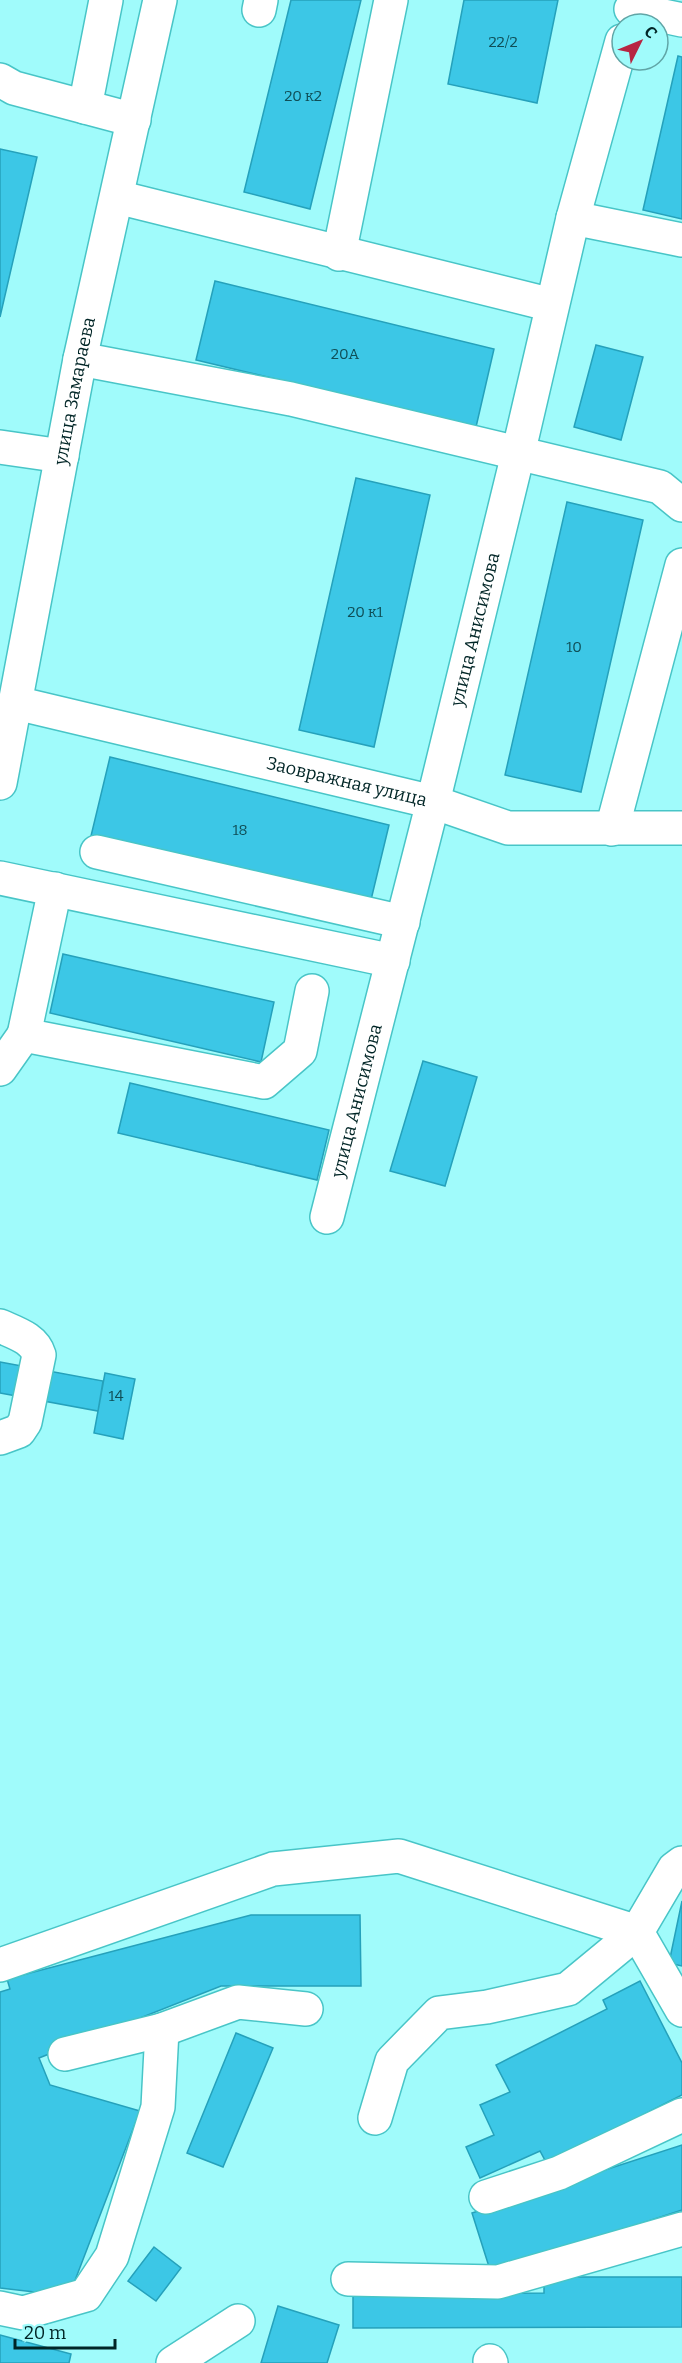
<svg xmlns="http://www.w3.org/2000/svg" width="682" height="2363" viewBox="0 0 682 2363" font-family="Bitter,serif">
	<rect width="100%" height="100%" fill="#a0fbfb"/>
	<path fill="#3cc7e6" stroke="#25a1bb" stroke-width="1.5" d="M291,0H361L310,209L244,192Z
		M464,0H558L537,103L448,84Z
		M678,56L682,57V219L643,210Z
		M0,149L37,157L0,317Z
		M215,281L494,349L476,427L196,360Z
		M596,345L643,357L621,440L574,427Z
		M356,478L430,495L374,747L299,730Z
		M567,502L643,520L581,792L505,775Z
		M110,757L389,825L370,904L91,836Z
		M63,954L274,1002L261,1062L50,1013Z
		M423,1061L477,1077L445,1186L390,1171Z
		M130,1083L329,1130L317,1180L118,1133Z
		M0,1362L103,1381L98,1411L0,1393Z
		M105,1373L135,1379L123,1439L94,1433Z
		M682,1901V1966L669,1963Z
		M251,1915H360L361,1986H221L39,2058L50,2085L140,2111L69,2296L0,2288V1992L10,1989L7,1979Z
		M640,1981L682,2063V2095L547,2164L540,2151L480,2178L466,2147L494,2135L480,2105L510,2092L496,2065L607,2009L603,2000Z
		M236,2033L273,2048L223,2167L187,2153Z
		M682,2145V2210L491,2273L472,2213Z
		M154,2247L181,2268L156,2301L128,2281Z
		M544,2277H682V2327L353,2328V2294L544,2293Z
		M278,2306L339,2325L327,2363H261Z
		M0,2335L71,2354L69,2363H0Z"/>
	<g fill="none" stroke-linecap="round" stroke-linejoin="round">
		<g stroke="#48c5c7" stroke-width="36">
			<g id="minor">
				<path d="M631,9L682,20"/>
				<path d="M259,10L261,0"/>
				<path d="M0,80L14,88L134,120"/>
				<path d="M85,107L106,0"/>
				<path d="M117,197L552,305"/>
				<path d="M573,218L682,240"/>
				<path d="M339,254L391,0"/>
				<path d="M80,359L291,399L660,487L682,505"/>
				<path d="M0,447L62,456"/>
				<path id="s1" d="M16,703L433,802L508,828H682"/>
				<path d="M612,829L682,565"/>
				<path d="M97,852L403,922"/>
				<path d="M0,878L393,961"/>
				<path d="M55,889L24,1035L264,1082L300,1051L312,991"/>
				<path d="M0,1069L24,1035"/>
				<path id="s2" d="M327,1217L433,802L518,454L573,218L622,41"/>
				<path d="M0,1326C15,1333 34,1338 39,1355L25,1422L19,1431L0,1438"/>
				<path d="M682,1863L674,1869L637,1932L682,2010"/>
				<path d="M0,1965L273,1869L399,1856L637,1932"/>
				<path d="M65,2054L162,2030L238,2002L306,2009"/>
				<path d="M375,2118L392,2061L439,2013L487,2007L568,1989L637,1932"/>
				<path d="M486,2197L559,2173L682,2115"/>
				<path d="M348,2279L498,2282L682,2229"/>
				<path d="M0,2308L23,2313L86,2295L112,2256L158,2107L162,2030"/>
				<path d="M490,2361L491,2363"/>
				<path d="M173,2363L238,2321"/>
			</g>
		</g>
		<g stroke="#48c5c7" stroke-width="36">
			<g id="major">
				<path id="s3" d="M0,783L80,359L160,0"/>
			</g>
		</g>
		<use href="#minor" stroke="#fff" stroke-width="33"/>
		<use href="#major" stroke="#fff" stroke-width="33"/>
	</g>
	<g text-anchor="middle" stroke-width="5" stroke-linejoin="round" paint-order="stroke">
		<g font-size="15" fill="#0f4e56">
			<text x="503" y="47">22/2</text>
			<text x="303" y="101">20 к2</text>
			<text x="345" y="359">20А</text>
			<text x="365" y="617">20 к1</text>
			<text x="574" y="652">10</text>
			<text x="240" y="835">18</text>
			<text x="116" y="1401">14</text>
		</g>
		<g font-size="18" fill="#002526" stroke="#a0fbfb">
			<text dy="6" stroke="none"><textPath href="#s3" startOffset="399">улица Замараева</textPath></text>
			<text dy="6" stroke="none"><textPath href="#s2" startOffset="606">улица Анисимова</textPath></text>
			<text dy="6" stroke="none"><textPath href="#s1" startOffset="340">Заовражная улица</textPath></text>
			<text dy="6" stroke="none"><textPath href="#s2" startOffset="120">улица Анисимова</textPath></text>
		</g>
	</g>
	<g transform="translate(640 42) rotate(47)"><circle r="28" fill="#a0fbfb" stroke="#60a5a6" stroke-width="1.5"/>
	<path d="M0-4.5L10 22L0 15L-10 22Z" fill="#b72542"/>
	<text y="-9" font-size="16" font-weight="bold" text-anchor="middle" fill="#002526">С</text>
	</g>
	<path d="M15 2339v9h100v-9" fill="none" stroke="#002526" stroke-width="3"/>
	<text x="24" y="2339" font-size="18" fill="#002526" stroke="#a0fbfb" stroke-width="4.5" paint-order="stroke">20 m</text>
</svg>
